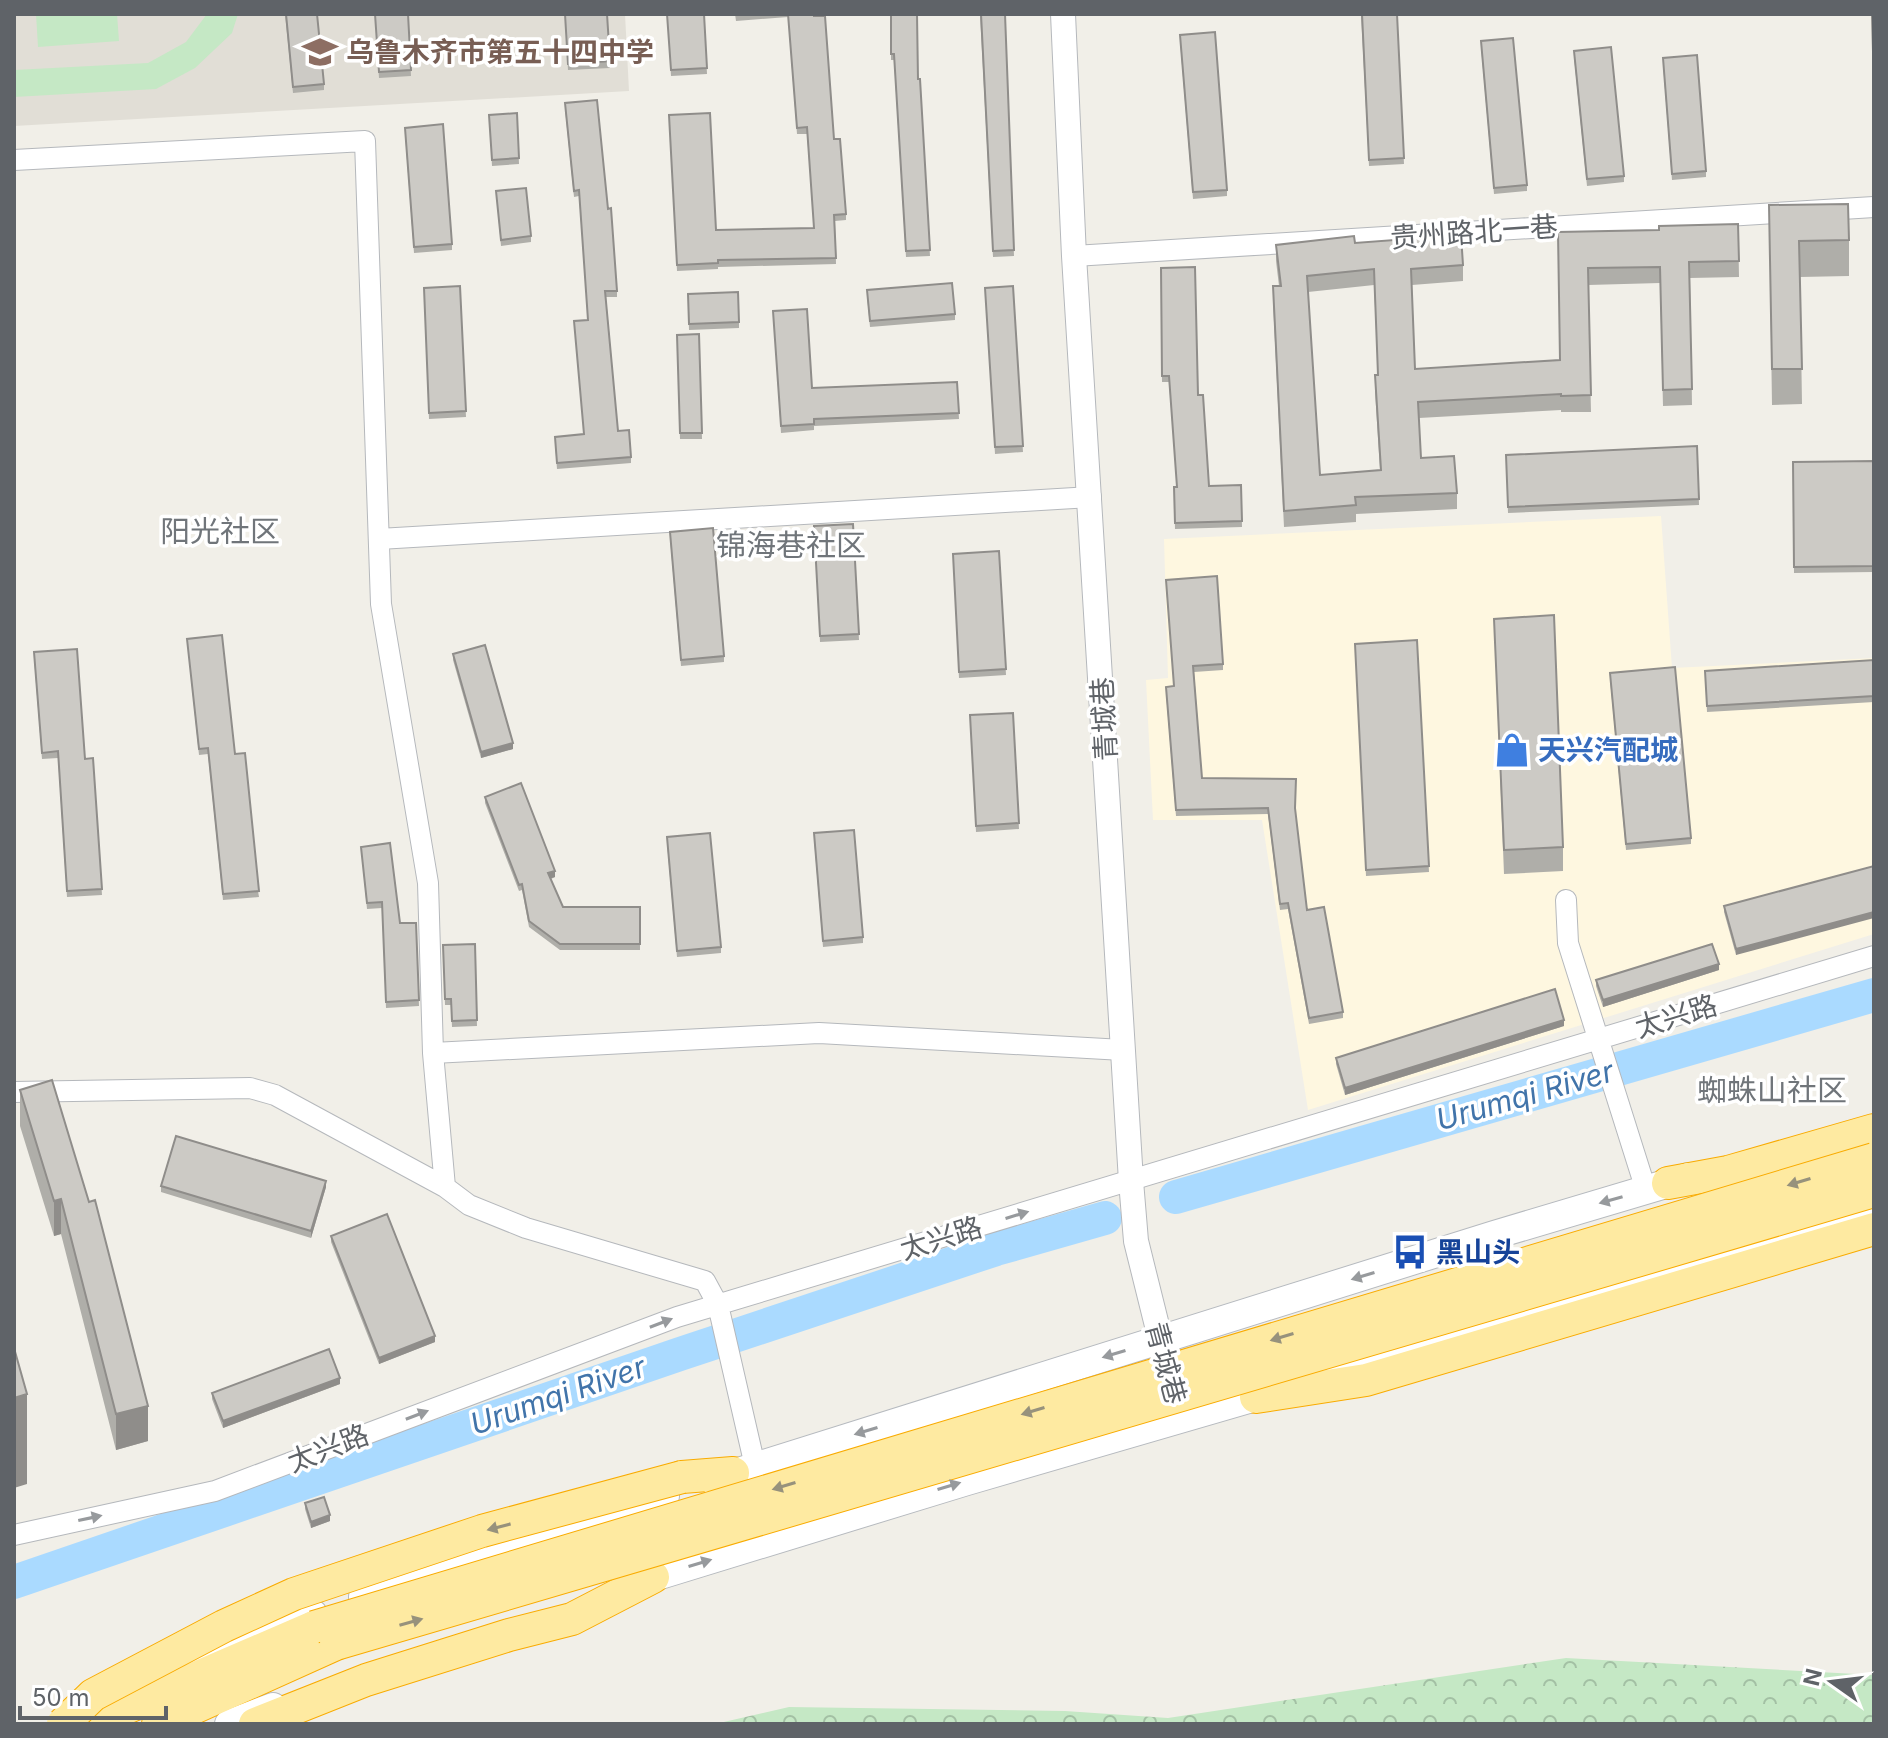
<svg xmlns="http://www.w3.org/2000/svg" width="1888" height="1738" viewBox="0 0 1888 1738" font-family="Inter,'Noto Sans SC',sans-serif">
	<defs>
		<pattern id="forest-crowns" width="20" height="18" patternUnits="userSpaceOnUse" patternTransform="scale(2)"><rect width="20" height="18" fill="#c5e8c5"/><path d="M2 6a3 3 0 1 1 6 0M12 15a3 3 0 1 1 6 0" fill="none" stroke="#a3c0a4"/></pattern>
	</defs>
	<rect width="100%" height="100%" fill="#f1efe8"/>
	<path fill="#fef7e0" d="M1661,516L1672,668L1874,658V934L1308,1110L1262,820H1153L1146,680L1168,678L1164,539Z"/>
	<path fill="#e1ded6" d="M14,14H625L629,91L14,126Z"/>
	<path fill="url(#forest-crowns)" d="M1566,1658L1874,1675V1724H715L789,1707L1065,1711L1168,1718Z"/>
	<path fill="#c5e8c5" d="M36,14H117L119,41L38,47Z
		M207,14H238L232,33L195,68L156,89L14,97V70L148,63L186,42Z"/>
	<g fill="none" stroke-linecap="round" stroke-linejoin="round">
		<path stroke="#aadaff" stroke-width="34" d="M1176,1197L1874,995
			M14,1582L680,1354L996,1249L1105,1218"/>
		<g stroke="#b5b8bc" stroke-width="22">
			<path id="minor" d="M14,160L365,141L381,604L428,883L433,1053L445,1187
				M1074,256L1874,207
				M379,539L1091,497
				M1566,900L1568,943L1646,1190
				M433,1053L819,1033L1123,1050
				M14,1092L250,1088L275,1095L445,1187L469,1205L526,1228L705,1281L718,1305L755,1466
				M14,1535L215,1491L677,1317L1874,956"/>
		</g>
		<g stroke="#b5b8bc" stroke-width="26">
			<path id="tertiary" d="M1063,14L1074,256L1131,1181L1136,1241L1172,1386"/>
		</g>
		<g stroke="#b6babf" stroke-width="30">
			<path id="secondary" d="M1327,1375L1556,1305L1874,1213
				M713,1480L1494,1235L1689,1177
				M634,1583L967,1481L1276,1391
				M363,1597L665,1496
				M165,1672L255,1633L313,1614
				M229,1724L273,1707"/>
		</g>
		<g stroke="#f9ab00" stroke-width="34">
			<path id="trunk" d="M1668,1183L1728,1172L1874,1130
				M1256,1397L1366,1380L1874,1229
				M682,1477L733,1473
				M89,1724L314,1627
				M158,1724L336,1644
				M255,1724L366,1680L509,1635L572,1619L653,1577"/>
		</g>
		<use href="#minor" stroke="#fff" stroke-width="20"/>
		<use href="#tertiary" stroke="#fff" stroke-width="24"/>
		<use href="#secondary" stroke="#fff" stroke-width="28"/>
		<use href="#trunk" stroke="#feeaa1" stroke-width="32"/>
		<g stroke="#f9ab00" stroke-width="34" stroke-linecap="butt">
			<path id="trunk-bridge" d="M314,1627L1874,1159
				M336,1644L1874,1191
				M63,1724L93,1695L224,1626L294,1594L482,1531L682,1477"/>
		</g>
		<use href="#trunk-bridge" stroke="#feeaa1" stroke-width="32"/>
	</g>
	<path fill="#afaea9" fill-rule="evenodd" d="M285,14L324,84V90L293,93Z
		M375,14H408L411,76L379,78Z
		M565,14H607L610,68L568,70Z
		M667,14H704L707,74L671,76Z
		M735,14H814L846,214V220L835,221L836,264L718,267V269L677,271L669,115L716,230L814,228L807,134H797L788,17L736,21Z
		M891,14L918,79H920L930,256L906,257L894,60H891Z
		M980,14H1005L1014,256L993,257Z
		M1361,14H1397L1404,164L1369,166Z
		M1180,41L1227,190V196L1193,199Z
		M1481,47L1527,185V191L1494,194Z
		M1574,57L1624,176V182L1587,186Z
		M1663,64L1706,171V177L1672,180Z
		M565,109L608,209L617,291V297H606L618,431L631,457V463L557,469L555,443L583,434L588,320L579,196L574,197Z
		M517,113L519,164L492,166L489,115Z
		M405,134L452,244V250L414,253Z
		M496,191L531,236V242L501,246Z
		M1769,205L1849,240V276L1800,277L1802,404L1772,405Z
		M1738,224L1739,277L1690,278L1692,405L1663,406L1660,283L1588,285L1591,412H1561V410L1419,418L1421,458L1457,493V509L1356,514V522L1284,527L1273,302V286H1279L1276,261V245L1355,243L1463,265V281L1412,285L1415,369L1560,360L1558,232L1659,230ZM1374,285L1378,375H1375V391L1380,470L1320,475L1308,292Z
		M1161,268L1198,395L1209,486L1241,485L1242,527L1175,529L1174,487H1177L1169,382H1162Z
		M460,286L466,417L429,419L424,288Z
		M1013,286L1023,452L995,454L985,288Z
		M688,294L739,322V328L689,330Z
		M867,296L955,314V320L870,327Z
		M773,311L812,388L957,382L959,419L814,426V430L781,433Z
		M699,334L702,439H680L677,335Z
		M1697,446L1699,505L1508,513L1506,455Z
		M1874,461V572L1794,573L1793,462Z
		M853,524L859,640L820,642L814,526Z
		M670,538L724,656V662L681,666Z
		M999,551L1006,675L959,678L953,554Z
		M1166,586L1223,664V670L1194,672L1202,778L1295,809L1307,910L1343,1012V1018L1309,1024L1288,909L1280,910L1268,814L1176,816L1166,693L1174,686Z
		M1494,619L1563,847V871L1504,874Z
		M187,639L235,754L259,897L223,900L208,754L199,755Z
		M1417,640L1429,872L1366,876L1355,644Z
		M453,654L513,749L481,758L453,660Z
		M34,658L85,759L93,758L102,895L67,897L58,758L42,759Z
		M1874,660V702L1707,712L1705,671Z
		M1610,679L1691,838V844L1626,850Z
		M1013,713L1019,829L976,832L970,715Z
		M485,797L555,877L551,879L563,907H640V950H560L529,927L522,890L519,891L485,803Z
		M814,839L863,937V943L823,947Z
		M667,843L721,947V953L677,957Z
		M361,847L400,923H416L419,1006L386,1008L382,908L367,909Z
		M1874,866L1736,955L1724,912V906Z
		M475,944L477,1026L452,1027L451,1005H445L443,945Z
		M1719,970L1603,1007L1596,986V980Z
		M1564,1026L1345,1095L1336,1064V1058Z
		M20,1090L148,1406V1441L116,1450L61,1234L54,1236L20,1126Z
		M161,1186L326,1187L311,1238L161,1192Z
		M331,1236L435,1342L379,1364L331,1242Z
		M340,1384L223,1428L212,1399V1393Z
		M305,1503L330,1521L311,1528L305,1509Z"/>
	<path fill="#8f8d8a" d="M513,743V749L481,758V752Z
		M555,871V877L548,879V873Z
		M1874,912V918L1736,955V949Z
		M1719,964V970L1603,1007V1000Z
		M1564,1020V1026L1345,1095V1088Z
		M326,1181V1187L311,1238V1231Z
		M61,1199V1234L54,1236V1201Z
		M435,1336V1342L379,1364V1358Z
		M340,1378V1384L223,1428V1421Z
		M27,1394V1484L14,1488V1398Z
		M148,1406V1441L116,1450V1414Z
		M330,1515V1521L311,1528V1522Z"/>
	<path fill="#cccac5" stroke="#8f8d8a" stroke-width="2" fill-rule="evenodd" d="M286,14H317L324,84L293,87Z
		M375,14H408L411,70L379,72Z
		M565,14H607L610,61L568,64Z
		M667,14H704L707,68L671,70Z
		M788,14H814V16H825L834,139H840L846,214L834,215L836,258L718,260V263L677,265L669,115L710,113L716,230L814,228L807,127L797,128Z
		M891,14H917L918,79H920L930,250L906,251L894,54H891Z
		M981,14H1005L1014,250L993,251Z
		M1362,14H1397L1404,158L1369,160Z
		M1872,16H1874V87Z
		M1215,32L1227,190L1193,192L1180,35Z
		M1513,38L1527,185L1494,188L1481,41Z
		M1611,47L1624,176L1587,179L1574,51Z
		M1697,55L1706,171L1672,174L1663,58Z
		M597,100L608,209L611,208L617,291H605L618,431L629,430L631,457L557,463L555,437L584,434L574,321L588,320L579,190L574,191L565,103Z
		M517,113L519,158L492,160L489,115Z
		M443,124L452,244L414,247L405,128Z
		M526,188L531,236L501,240L496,191Z
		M1848,204L1849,240L1799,241L1802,369H1772L1769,205Z
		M1738,224L1739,261L1689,262L1692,389L1663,390L1660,267L1588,268L1591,395L1561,396V394L1418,402L1421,458L1454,456L1457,493L1355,497L1356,505L1284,511L1273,286H1281L1276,245L1354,236L1355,243L1461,235L1463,265L1411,269L1415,369L1560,360L1558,232L1659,230V226ZM1374,269L1378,375H1375L1381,470L1320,475L1307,276Z
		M1195,267L1198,395H1203L1209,486L1241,485L1242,521L1175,523L1174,487H1177L1169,376H1162L1161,268Z
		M952,283L955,314L870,321L867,290Z
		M460,286L466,411L429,413L424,288Z
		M1013,286L1023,446L995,447L985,288Z
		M738,292L739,322L689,324L688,294Z
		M807,309L812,388L957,382L959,413L814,419V424L781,426L773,311Z
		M699,334L702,433H680L677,335Z
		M1697,446L1699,499L1508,507L1506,455Z
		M1874,461V566L1794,567L1793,462Z
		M853,524L859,634L820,636L814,526Z
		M713,528L724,656L681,660L670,532Z
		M999,551L1006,669L959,672L953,554Z
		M1217,576L1223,664L1193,666L1202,778L1296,779L1295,808L1307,910L1324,907L1343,1012L1309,1018L1288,903L1280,904L1268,808L1176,810L1166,687L1174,686L1166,580Z
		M1554,615L1563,847L1504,850L1494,619Z
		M222,635L235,754L245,753L259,891L223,894L208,748L199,749L187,639Z
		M1417,640L1429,866L1366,870L1355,644Z
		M485,645L513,743L481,752L453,654Z
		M77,649L85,759L93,758L102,889L67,891L58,751L42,753L34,652Z
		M1874,660V696L1707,706L1705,671Z
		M1675,667L1691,838L1626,844L1610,673Z
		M1013,713L1019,823L976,826L970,715Z
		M521,783L555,871L548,873L563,907H640V944H560L529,921L522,884L519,885L485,797Z
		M854,830L863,937L823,941L814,833Z
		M710,833L721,947L677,951L667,837Z
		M390,843L400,923H416L419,1000L386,1002L382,902L367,903L361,847Z
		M1874,866V912L1736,949L1724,906Z
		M475,944L477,1020L452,1021L451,999H445L443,945Z
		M1712,944L1719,964L1603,1000L1596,980Z
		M1555,989L1564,1020L1345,1088L1336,1058Z
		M52,1080L89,1202L95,1200L148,1406L116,1414L61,1199L54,1201L20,1090Z
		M176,1136L326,1181L311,1231L161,1186Z
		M387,1214L435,1336L379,1358L331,1236Z
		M14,1348L27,1394L14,1398Z
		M329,1349L340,1378L223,1421L212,1393Z
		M324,1497L330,1515L311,1522L305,1503Z"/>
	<defs><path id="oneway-solid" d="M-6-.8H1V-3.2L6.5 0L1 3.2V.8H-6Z" transform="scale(2)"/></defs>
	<g fill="#97927c">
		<use href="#oneway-solid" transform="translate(1799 1182) rotate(163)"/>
		<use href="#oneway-solid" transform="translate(1282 1337) rotate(163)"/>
		<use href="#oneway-solid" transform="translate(1033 1411) rotate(163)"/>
		<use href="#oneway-solid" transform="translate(784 1486) rotate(163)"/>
		<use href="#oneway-solid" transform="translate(499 1527) rotate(165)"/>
		<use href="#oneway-solid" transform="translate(411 1622) rotate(-16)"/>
	</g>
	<g fill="#979a9d">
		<use href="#oneway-solid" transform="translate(1611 1200) rotate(164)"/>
		<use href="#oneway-solid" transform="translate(1017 1215) rotate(-17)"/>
		<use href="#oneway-solid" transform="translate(1363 1276) rotate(163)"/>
		<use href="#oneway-solid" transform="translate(661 1323) rotate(-21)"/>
		<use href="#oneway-solid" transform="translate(1114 1354) rotate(163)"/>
		<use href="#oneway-solid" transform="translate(417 1415) rotate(-21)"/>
		<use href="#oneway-solid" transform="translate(866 1431) rotate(163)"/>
		<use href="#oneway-solid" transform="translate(949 1486) rotate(-17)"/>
		<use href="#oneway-solid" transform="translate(90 1518) rotate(-12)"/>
		<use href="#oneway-solid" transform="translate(700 1563) rotate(-17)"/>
	</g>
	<defs>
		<g id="school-bare" transform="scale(2.76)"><path d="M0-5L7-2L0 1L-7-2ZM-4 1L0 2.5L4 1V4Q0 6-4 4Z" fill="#8d6e63" stroke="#fff" stroke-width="2.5" paint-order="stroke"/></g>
		<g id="shop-bare" transform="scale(2.76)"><path d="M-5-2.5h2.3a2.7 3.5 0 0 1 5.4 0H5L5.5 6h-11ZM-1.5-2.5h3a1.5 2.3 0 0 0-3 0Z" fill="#3f7fe0" stroke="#fff" stroke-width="2.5" paint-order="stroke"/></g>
		<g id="bus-bare" transform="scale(2.76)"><path d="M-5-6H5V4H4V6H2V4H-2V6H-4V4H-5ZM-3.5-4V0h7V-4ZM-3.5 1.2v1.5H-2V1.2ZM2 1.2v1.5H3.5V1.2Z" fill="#1a4fb4" stroke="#fff" stroke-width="2.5" paint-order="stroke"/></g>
	</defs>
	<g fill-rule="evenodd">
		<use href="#school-bare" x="320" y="52"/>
		<use href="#shop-bare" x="1512" y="750"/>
		<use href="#bus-bare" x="1410" y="1252"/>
	</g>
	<g text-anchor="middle" stroke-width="7" stroke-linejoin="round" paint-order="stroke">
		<g font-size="28" font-weight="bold" fill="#785e54" stroke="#fff" text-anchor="start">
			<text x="346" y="62">乌鲁木齐市第五十四中学</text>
		</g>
		<g font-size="28" fill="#5f6368" stroke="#fff">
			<text transform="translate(1474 232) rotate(-4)" y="10">贵州路北一巷</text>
			<text transform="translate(1104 719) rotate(-93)" y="10">青城巷</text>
			<text transform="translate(1676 1016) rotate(-17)" y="10">太兴路</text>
			<text transform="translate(941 1238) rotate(-17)" y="10">太兴路</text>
			<text transform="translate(1166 1363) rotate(75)" y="10">青城巷</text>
			<text transform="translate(328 1448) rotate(-21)" y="10">太兴路</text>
		</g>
		<g font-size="28" font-weight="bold" fill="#366cbe" stroke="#fff" text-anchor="start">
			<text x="1538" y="760">天兴汽配城</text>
		</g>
		<g font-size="28" font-weight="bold" fill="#164399" stroke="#fff" text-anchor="start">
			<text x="1436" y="1262">黑山头</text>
		</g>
		<g font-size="30" fill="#70757a" stroke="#fff">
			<text x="220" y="542">阳光社区</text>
			<text x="791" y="556">锦海巷社区</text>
			<text x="1772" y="1101">蜘蛛山社区</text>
		</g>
		<g font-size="30" font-style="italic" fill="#4174aa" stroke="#fff">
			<text transform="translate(1525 1096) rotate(-16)" y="10">Urumqi River</text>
			<text transform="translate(558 1396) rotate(-19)" y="10">Urumqi River</text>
		</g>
	</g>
	<rect width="1888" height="1738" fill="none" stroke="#5f6368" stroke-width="32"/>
	<g transform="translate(1832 1682) rotate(284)" stroke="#ffffff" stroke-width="6" paint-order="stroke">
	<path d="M0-6L14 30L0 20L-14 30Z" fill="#5f6368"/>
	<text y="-12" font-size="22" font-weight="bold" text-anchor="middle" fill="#5f6368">N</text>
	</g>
	<path d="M20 1706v12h146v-12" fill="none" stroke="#5f6368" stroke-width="4"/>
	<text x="32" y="1706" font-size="24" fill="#5f6368" stroke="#ffffff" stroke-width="6" paint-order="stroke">50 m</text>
</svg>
